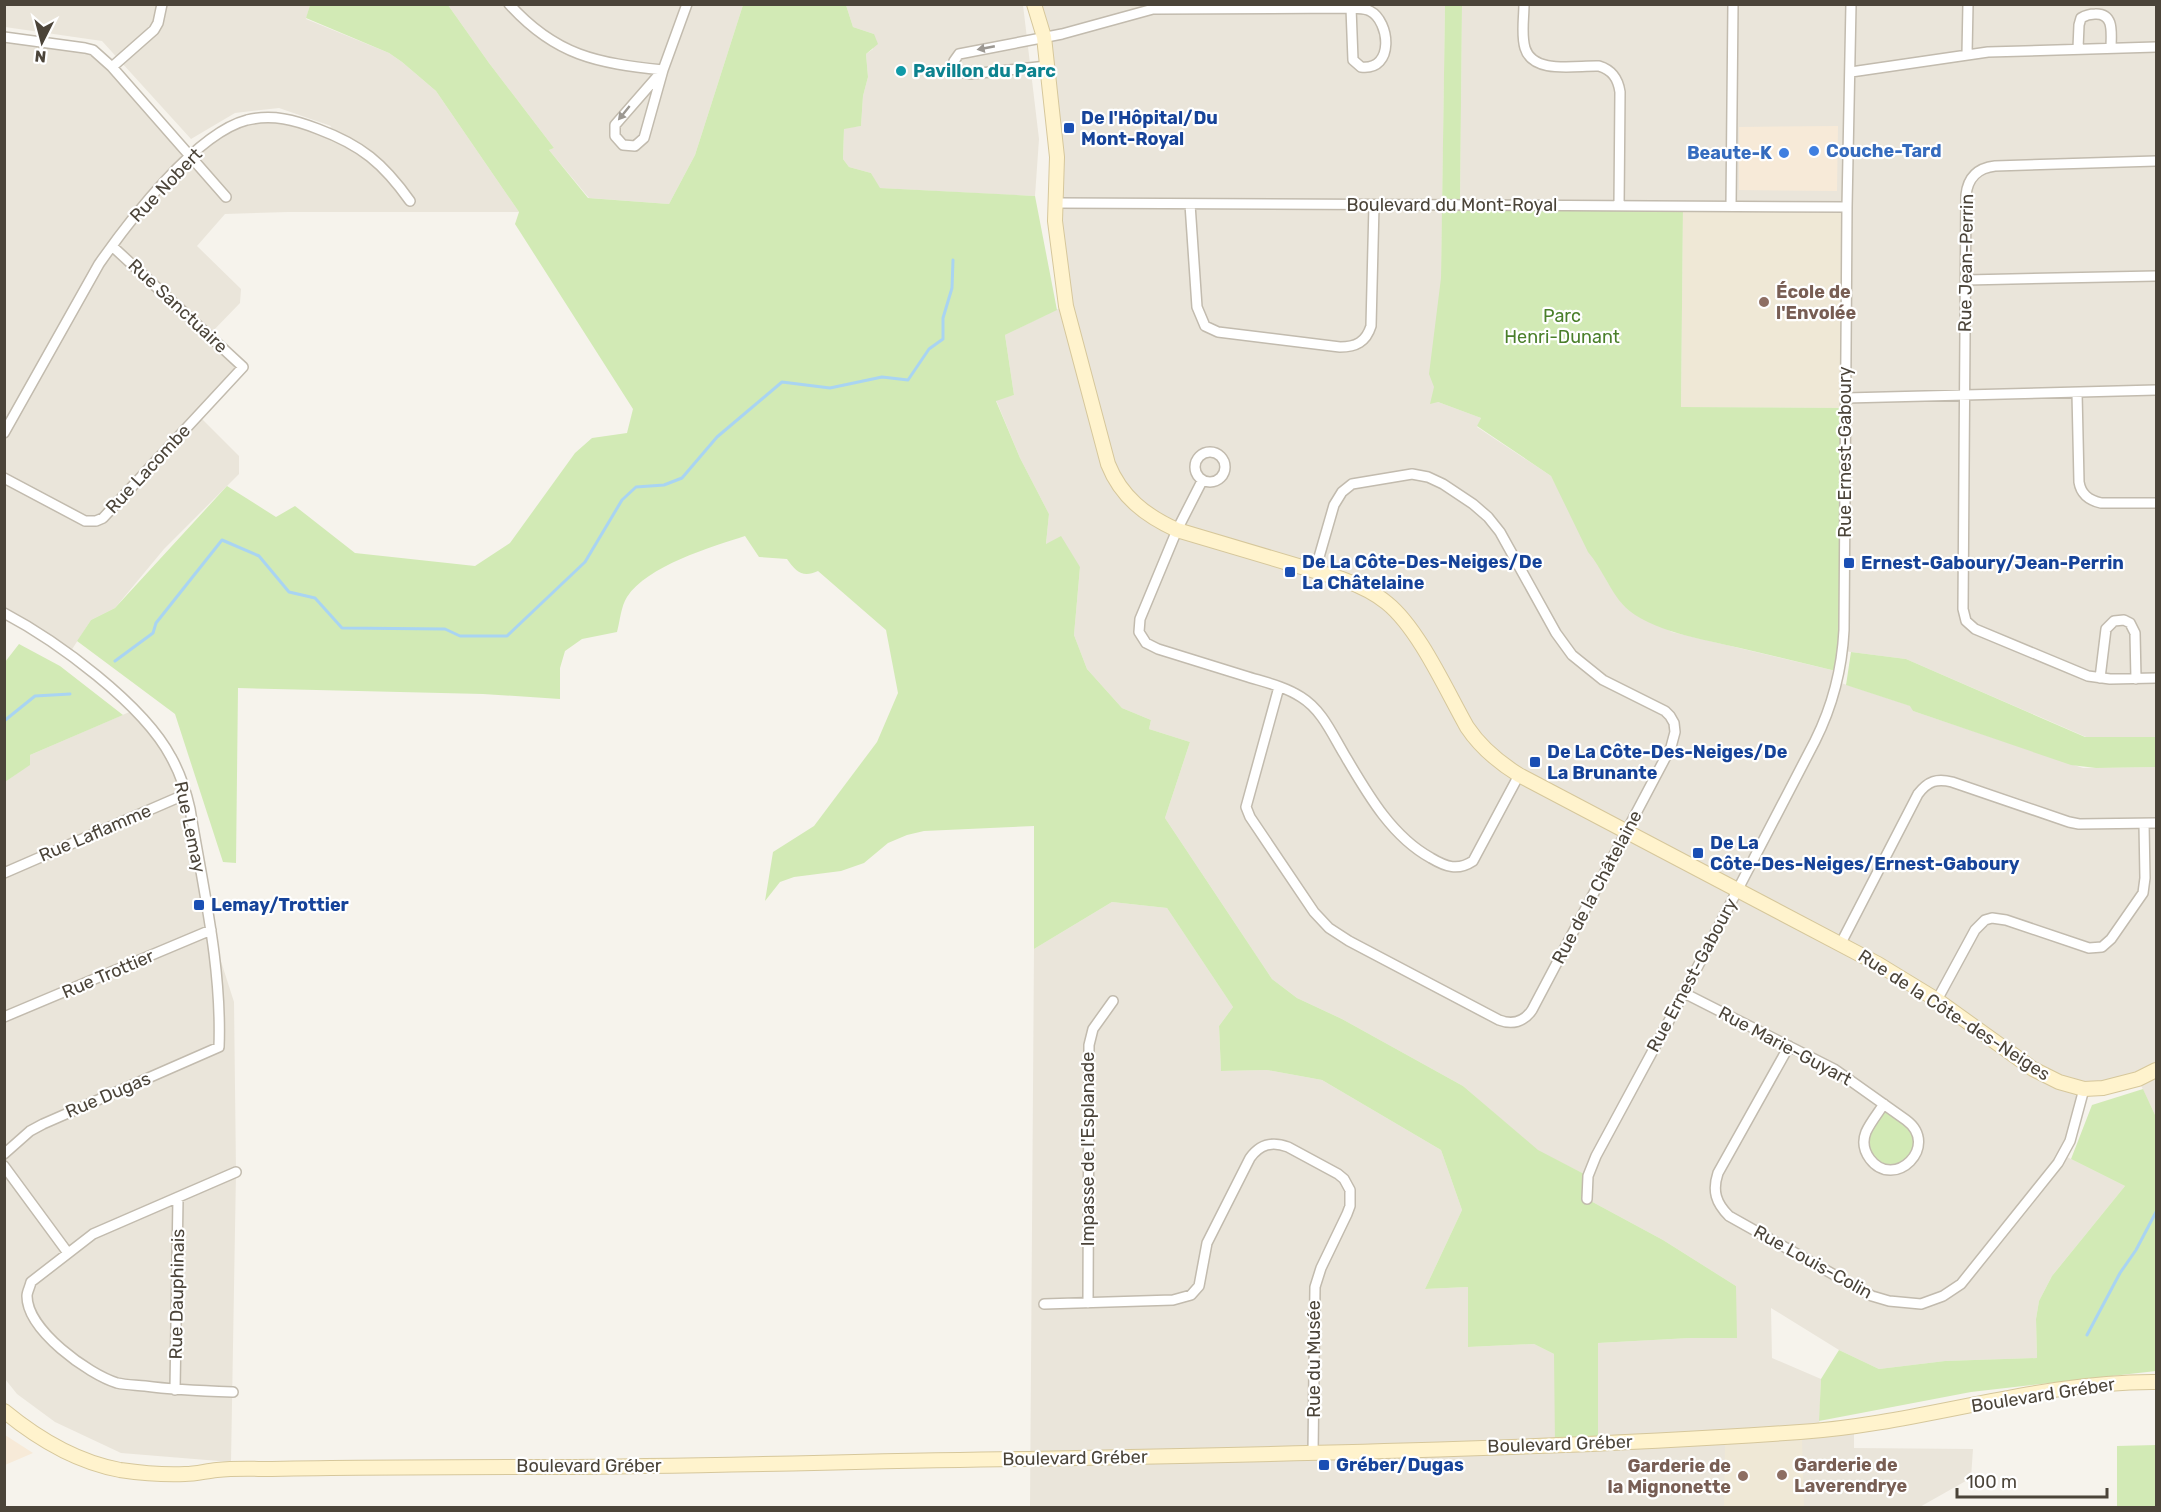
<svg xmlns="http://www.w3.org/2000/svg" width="2161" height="1512" viewBox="0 0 2161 1512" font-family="Rubik,sans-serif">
	<rect width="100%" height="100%" fill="#f6f3ec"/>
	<path fill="#eae5da" d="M5,5H310L306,19L389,53L402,62L436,91L519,212H288L225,214L197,246L241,289L240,303L210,334L245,366L199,416L239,456V474L164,549L115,608L91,620L69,654L5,613V37L93,50L190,155L213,137L261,118L328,133L331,126L279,108L235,113L191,139L102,41L5,27Z
		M448,5H743L695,155L669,204L589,198L549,150L554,148L489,63Z
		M846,5H1023L1039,139L1035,196L879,188L871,173L849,167L843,159L844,128L861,126L863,96L868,77L866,54L873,49L874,34L853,27Z
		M1034,5H1445L1440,362L1438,402L1481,418L1477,427L1551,476L1608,583L1624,606L1672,632L1840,672L1838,682L1911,706L1913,711L2083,768L2156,767V1117L2138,1079L2084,1089L2063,1155L2125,1186L2052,1276L2039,1301L2036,1319L2037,1358L1945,1361L1879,1369L1839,1350L1771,1308L1772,1358L1821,1379L1819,1431L1854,1427V1448L1973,1449L1971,1478L1918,1508L1030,1507L1034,949L1112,902L1167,908L1233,1007L1219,1026L1221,1071L1267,1070L1322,1080L1441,1150L1462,1210L1425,1289L1468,1287V1347L1534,1344L1554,1354L1598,1443V1343L1690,1338H1736V1286L1663,1240L1587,1199L1588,1176L1538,1151L1463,1086L1342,1019L1297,998L1272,979L1165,818L1190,742L1149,729L1151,720L1122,708L1087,669L1074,635L1080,567L1046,545L1049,514L1020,458L996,400L1014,395L1005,335L1066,305L1057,203Z
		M1462,5H2156V737H2086L1906,659L1843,651L1847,207L1460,205Z
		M134,710L179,775L211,930L234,1002L236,1172L231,1462L121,1453L55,1422L17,1394L5,1379V782L29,765L30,755Z"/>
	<path fill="#f7ead8" d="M1838,126L1837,191L1739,190V127Z
		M4,1435H5L33,1453L5,1465Z"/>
	<path fill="#efe8d6" d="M1683,206L1847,207L1846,408L1681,407Z
		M1802,1440L1804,1507H1724L1725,1445Z"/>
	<path fill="#d2eab5" d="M310,5H448L489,63L554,148L549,150L588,198L669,204L695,155L743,5H846L853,27L874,34L878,44L866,54L868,77L863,96L861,126L844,129L843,159L849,167L871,173L880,188L1035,196L1057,310L1005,335L1014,395L996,401L1020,458L1049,514L1046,544L1061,536L1080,567L1074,635L1087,669L1122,708L1151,720L1149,729L1190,742L1165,818L1272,979L1297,998L1342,1019L1463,1086L1538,1150L1588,1176L1587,1199L1663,1240L1736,1286L1737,1338H1690L1598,1343V1443L1555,1445L1554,1354L1534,1344L1468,1347V1287L1425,1289L1462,1210L1441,1150L1322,1080L1267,1070L1221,1071L1219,1026L1233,1007L1167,908L1112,902L1034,949V826L924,831L907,835L888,843L864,863L841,871L794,877L780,882L765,901L773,852L814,826L877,742L898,693L886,630L818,571C803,578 796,572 787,559L759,557L745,536C711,547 647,566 627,597C621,606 620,621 617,632L582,639L565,651L560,668V699L483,694L238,688L236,863L223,862L175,714L77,641L91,620L115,608L227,486L276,517L295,506L355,553L475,566L510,543L575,453L592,438L627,433L633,409L515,224L519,212L436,91L402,62L389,53L306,18Z
		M1445,5H1462L1460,205L1683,206L1681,407L1846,408L1840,672C1807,664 1774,656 1740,648C1706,640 1649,631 1624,606C1609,590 1602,568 1588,552L1551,476L1477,426L1481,418L1438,402L1430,404L1434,387L1429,374L1441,278Z
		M19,644L60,666L123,715L30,755V765L5,782V662Z
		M1851,652L1906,659L2085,737H2156V767L2096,768L2071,765L1913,711L1910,706L1846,685Z
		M2143,1089L2156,1117V1371L1971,1392L1819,1421L1821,1379L1839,1350L1879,1369L1945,1361L2037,1358L2036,1319L2039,1301L2052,1276L2125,1186L2071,1159L2092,1105Z
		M1884,1104L1916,1131L1912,1161L1886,1169L1865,1151L1864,1144Z
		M2156,1445V1507H2117V1446Z"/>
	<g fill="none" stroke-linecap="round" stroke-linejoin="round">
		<path stroke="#a9d4f2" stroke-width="3" d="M115,661L153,633L156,623L222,540L259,556L289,592L315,598L342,628L445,629L460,636H507L585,562L622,500L636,487L664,485L682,478L717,437L782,382L830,388L882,377L908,380L929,349L943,339V318L952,288L953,260
			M4,721L35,696L70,694
			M2087,1335L2120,1273L2136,1250L2156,1212"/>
		<g stroke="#c2bbae" stroke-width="12">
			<path id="street" d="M509,4C556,56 597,63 663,70
				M1524,4C1524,18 1521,35 1525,48C1533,75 1577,65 1599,66C1612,70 1618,78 1620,92L1619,206
				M4,37L85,48L93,50L112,67L226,197
				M2078,48L2079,25L2081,18C2086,15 2089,14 2095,14C2115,13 2111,34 2111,48
				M1967,54L1968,4
				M1047,66L971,74C961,73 957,71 954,61L959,54L1062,34L1153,9L1351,8C1358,9 1365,8 1370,11C1390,21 1395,71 1361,67L1353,60L1351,8
				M112,67L154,30L158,23L162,4
				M663,70L615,125V136L623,145L635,146L644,138L663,70L687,4
				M1851,72L1988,52L2156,47
				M2156,161L1995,166C1978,168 1968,177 1966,195L1963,609L1966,621L1975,629L2088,676L2110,679L2156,678
				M1057,203L1847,207
				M1190,204L1197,307L1205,326L1218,332L1340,347C1356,347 1366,342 1371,326L1374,205
				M1731,206L1733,4
				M1966,280L2156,276
				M2077,393L2079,482C2081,494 2088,500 2101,503H2156
				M1846,398L2156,390
				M4,433L99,264C129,221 196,133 247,120C273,114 295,120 318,129C361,145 383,163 410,201
				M1195 467a15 15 0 1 1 30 0a15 15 0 1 1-30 0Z
				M4,478L85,521H96L103,518L243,367L112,246
				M1202,481L1177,530L1140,619L1139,632L1146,643L1158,649C1187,658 1216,667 1245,676C1264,682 1284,686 1301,697C1322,710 1332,734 1344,754C1367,793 1391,836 1431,858C1446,867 1458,871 1473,861L1519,775
				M4,613C57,641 143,704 171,757C180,773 186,791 190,809C203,888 222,967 219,1047L43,1124L30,1131L4,1154
				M2100,678L2106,629L2114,621L2124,620L2130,623L2135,633L2136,679
				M1279,687L1246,807L1250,817L1314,912L1329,928L1349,941L1499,1020C1512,1025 1524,1022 1532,1010L1671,747L1675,732L1674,723L1670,716L1665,711L1603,680L1572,655L1556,633L1500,532L1488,517L1473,504L1443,484L1428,477L1412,474L1352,484L1342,492L1334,505L1315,571
				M4,873L186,794
				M1841,943L1918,794C1928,781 1937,778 1952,782L2069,822L2079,824L2156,823
				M1684,993L1834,1069L1844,1076L1906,1120C1941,1146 1894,1191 1870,1159C1864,1151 1862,1142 1866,1132C1870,1123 1878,1113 1884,1104
				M1937,1000L1975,930L1985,920L1992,918L2006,920L2089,948L2102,947L2111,939L2143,893L2145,878L2144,824
				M4,1017L211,930
				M1789,1046L1718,1173C1712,1191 1716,1203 1729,1216L1872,1296L1889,1301L1921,1304L1943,1296L1961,1284L2058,1163L2070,1141L2084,1089
				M4,1166L68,1253
				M1587,1199L1588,1176L1596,1156L1684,993L1815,741C1833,705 1842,670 1844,630L1847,207L1851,4
				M1088,1303L1089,1045L1093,1029L1113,1001
				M1044,1304L1173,1300L1191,1295L1199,1286L1207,1243L1250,1158C1260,1144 1272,1141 1288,1147L1338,1174L1344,1179L1350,1190V1206L1347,1214L1321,1268L1315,1287L1313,1453
				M175,1390L178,1198
				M233,1392C203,1391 174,1390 145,1386C136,1385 126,1385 117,1383C88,1374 27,1330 27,1296C27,1292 30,1287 31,1282L93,1234L236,1172"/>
		</g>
		<g stroke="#d6c79b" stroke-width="16">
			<path id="secondary" d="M1034,4L1044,37L1057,157L1055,221L1066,306L1108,464C1121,497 1146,516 1177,530L1342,579C1358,585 1374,592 1387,603C1419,629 1446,690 1467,727C1481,748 1498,762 1519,775L1878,964L1937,1000L2033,1069L2059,1082L2084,1089L2103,1088L2138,1079L2156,1070
				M4,1411C38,1439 76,1462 120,1470C141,1473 163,1475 185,1474C196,1474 206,1471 217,1470C235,1468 254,1469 272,1469C367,1467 461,1467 556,1467C712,1466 869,1461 1025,1459C1284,1454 1543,1450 1800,1432C1920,1424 2036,1381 2156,1382"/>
		</g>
		<use href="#street" stroke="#fff" stroke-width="9"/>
		<use href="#secondary" stroke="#fff3cd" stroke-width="14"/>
	</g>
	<defs><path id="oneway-solid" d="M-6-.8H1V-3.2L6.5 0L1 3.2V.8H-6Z" transform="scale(1.5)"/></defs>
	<g fill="#9c9892">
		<use href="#oneway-solid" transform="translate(986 48) rotate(169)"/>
		<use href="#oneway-solid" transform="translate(624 113) rotate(129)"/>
	</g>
	<circle fill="#0f9aa8" stroke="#fff" stroke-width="2" cx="901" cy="71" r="6"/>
	<g fill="#1a4fb4" stroke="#fff" stroke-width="2">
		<rect x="1063" y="122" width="12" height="12" rx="3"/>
		<rect x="1843" y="557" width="12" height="12" rx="3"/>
		<rect x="1284" y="566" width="12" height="12" rx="3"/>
		<rect x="1529" y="756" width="12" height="12" rx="3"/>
		<rect x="1692" y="847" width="12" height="12" rx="3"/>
		<rect x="193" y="899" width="12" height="12" rx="3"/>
		<rect x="1318" y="1459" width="12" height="12" rx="3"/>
	</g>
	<g fill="#3f7fe0" stroke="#fff" stroke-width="2">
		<circle cx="1814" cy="151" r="6"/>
		<circle cx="1784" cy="153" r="6"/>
	</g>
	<g fill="#8d6e63" stroke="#fff" stroke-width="2">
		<circle cx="1764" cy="302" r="6"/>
		<circle cx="1782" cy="1475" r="6"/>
		<circle cx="1743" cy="1476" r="6"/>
	</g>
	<g text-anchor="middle" stroke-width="4.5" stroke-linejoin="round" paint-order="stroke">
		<g font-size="18" font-weight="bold" fill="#0d838f" stroke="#fff" text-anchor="start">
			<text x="913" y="77">Pavillon du Parc</text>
		</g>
		<g font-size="18" font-weight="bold" fill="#164399" stroke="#fff" text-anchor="start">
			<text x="1081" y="124">De l'Hôpital/Du<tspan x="1081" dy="21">Mont-Royal</tspan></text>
			<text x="1302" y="568">De La Côte-Des-Neiges/De<tspan x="1302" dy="21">La Châtelaine</tspan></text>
			<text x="1861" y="569">Ernest-Gaboury/Jean-Perrin</text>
			<text x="1547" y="758">De La Côte-Des-Neiges/De<tspan x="1547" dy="21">La Brunante</tspan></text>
			<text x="1710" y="849">De La<tspan x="1710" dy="21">Côte-Des-Neiges/Ernest-Gaboury</tspan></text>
			<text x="211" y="911">Lemay/Trottier</text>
			<text x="1336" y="1471">Gréber/Dugas</text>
		</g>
		<g font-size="18" font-weight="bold" fill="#366cbe" stroke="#fff" text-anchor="start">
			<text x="1826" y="157">Couche-Tard</text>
			<text x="1772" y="159" text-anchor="end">Beaute-K</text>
		</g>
		<g font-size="18" fill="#4b4439" stroke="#fff">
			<text transform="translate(166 185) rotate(-46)" y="6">Rue Nobert</text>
			<text x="1452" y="211">Boulevard du Mont-Royal</text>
			<text transform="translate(1966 263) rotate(-89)" y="6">Rue Jean-Perrin</text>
			<text transform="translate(178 306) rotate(43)" y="6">Rue Sanctuaire</text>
			<text transform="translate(1845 452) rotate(-90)" y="6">Rue Ernest-Gaboury</text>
			<text transform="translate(148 469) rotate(-47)" y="6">Rue Lacombe</text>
			<text transform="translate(190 827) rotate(78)" y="6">Rue Lemay</text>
			<text transform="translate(95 833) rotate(-23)" y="6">Rue Laflamme</text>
			<text transform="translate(1597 887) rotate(-62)" y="6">Rue de la Châtelaine</text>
			<text transform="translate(108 974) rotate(-23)" y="6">Rue Trottier</text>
			<text transform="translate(1692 975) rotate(-62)" y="6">Rue Ernest-Gaboury</text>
			<text transform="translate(1954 1015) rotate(33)" y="6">Rue de la Côte-des-Neiges</text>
			<text transform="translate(1785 1046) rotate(28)" y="6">Rue Marie-Guyart</text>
			<text transform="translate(108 1095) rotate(-23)" y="6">Rue Dugas</text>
			<text transform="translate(1088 1149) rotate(-90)" y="6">Impasse de l'Esplanade</text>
			<text transform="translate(1813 1262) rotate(29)" y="6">Rue Louis-Colin</text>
			<text transform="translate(177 1294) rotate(-89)" y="6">Rue Dauphinais</text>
			<text transform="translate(1314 1359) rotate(-90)" y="6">Rue du Musée</text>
			<text transform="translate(2043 1395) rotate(-9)" y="6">Boulevard Gréber</text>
			<text transform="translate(1560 1444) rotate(-2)" y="6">Boulevard Gréber</text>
			<text transform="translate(1075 1458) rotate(-1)" y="6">Boulevard Gréber</text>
			<text x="589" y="1472">Boulevard Gréber</text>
		</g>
		<g font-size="18" font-weight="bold" fill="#785e54" stroke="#fff" text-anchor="start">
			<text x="1776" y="298">École de<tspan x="1776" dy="21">l'Envolée</tspan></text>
			<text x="1794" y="1471">Garderie de<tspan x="1794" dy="21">Laverendrye</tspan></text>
			<text x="1731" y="1472" text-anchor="end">Garderie de<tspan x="1731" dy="21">la Mignonette</tspan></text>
		</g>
		<g font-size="18" fill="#4a7f2a" stroke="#fff">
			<text x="1562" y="322">Parc<tspan x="1562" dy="21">Henri-Dunant</tspan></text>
		</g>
	</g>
	<rect width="2161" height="1512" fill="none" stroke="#4b4439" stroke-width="12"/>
	<g transform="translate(42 42) rotate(186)" stroke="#ffffff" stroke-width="4.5" paint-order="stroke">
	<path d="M0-4.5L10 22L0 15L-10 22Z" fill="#4b4439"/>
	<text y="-9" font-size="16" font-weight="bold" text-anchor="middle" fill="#4b4439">N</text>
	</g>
	<path d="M1957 1488v9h150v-9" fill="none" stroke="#4b4439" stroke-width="3"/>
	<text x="1966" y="1488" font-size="18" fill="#4b4439" stroke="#ffffff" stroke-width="4.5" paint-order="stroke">100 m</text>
</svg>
